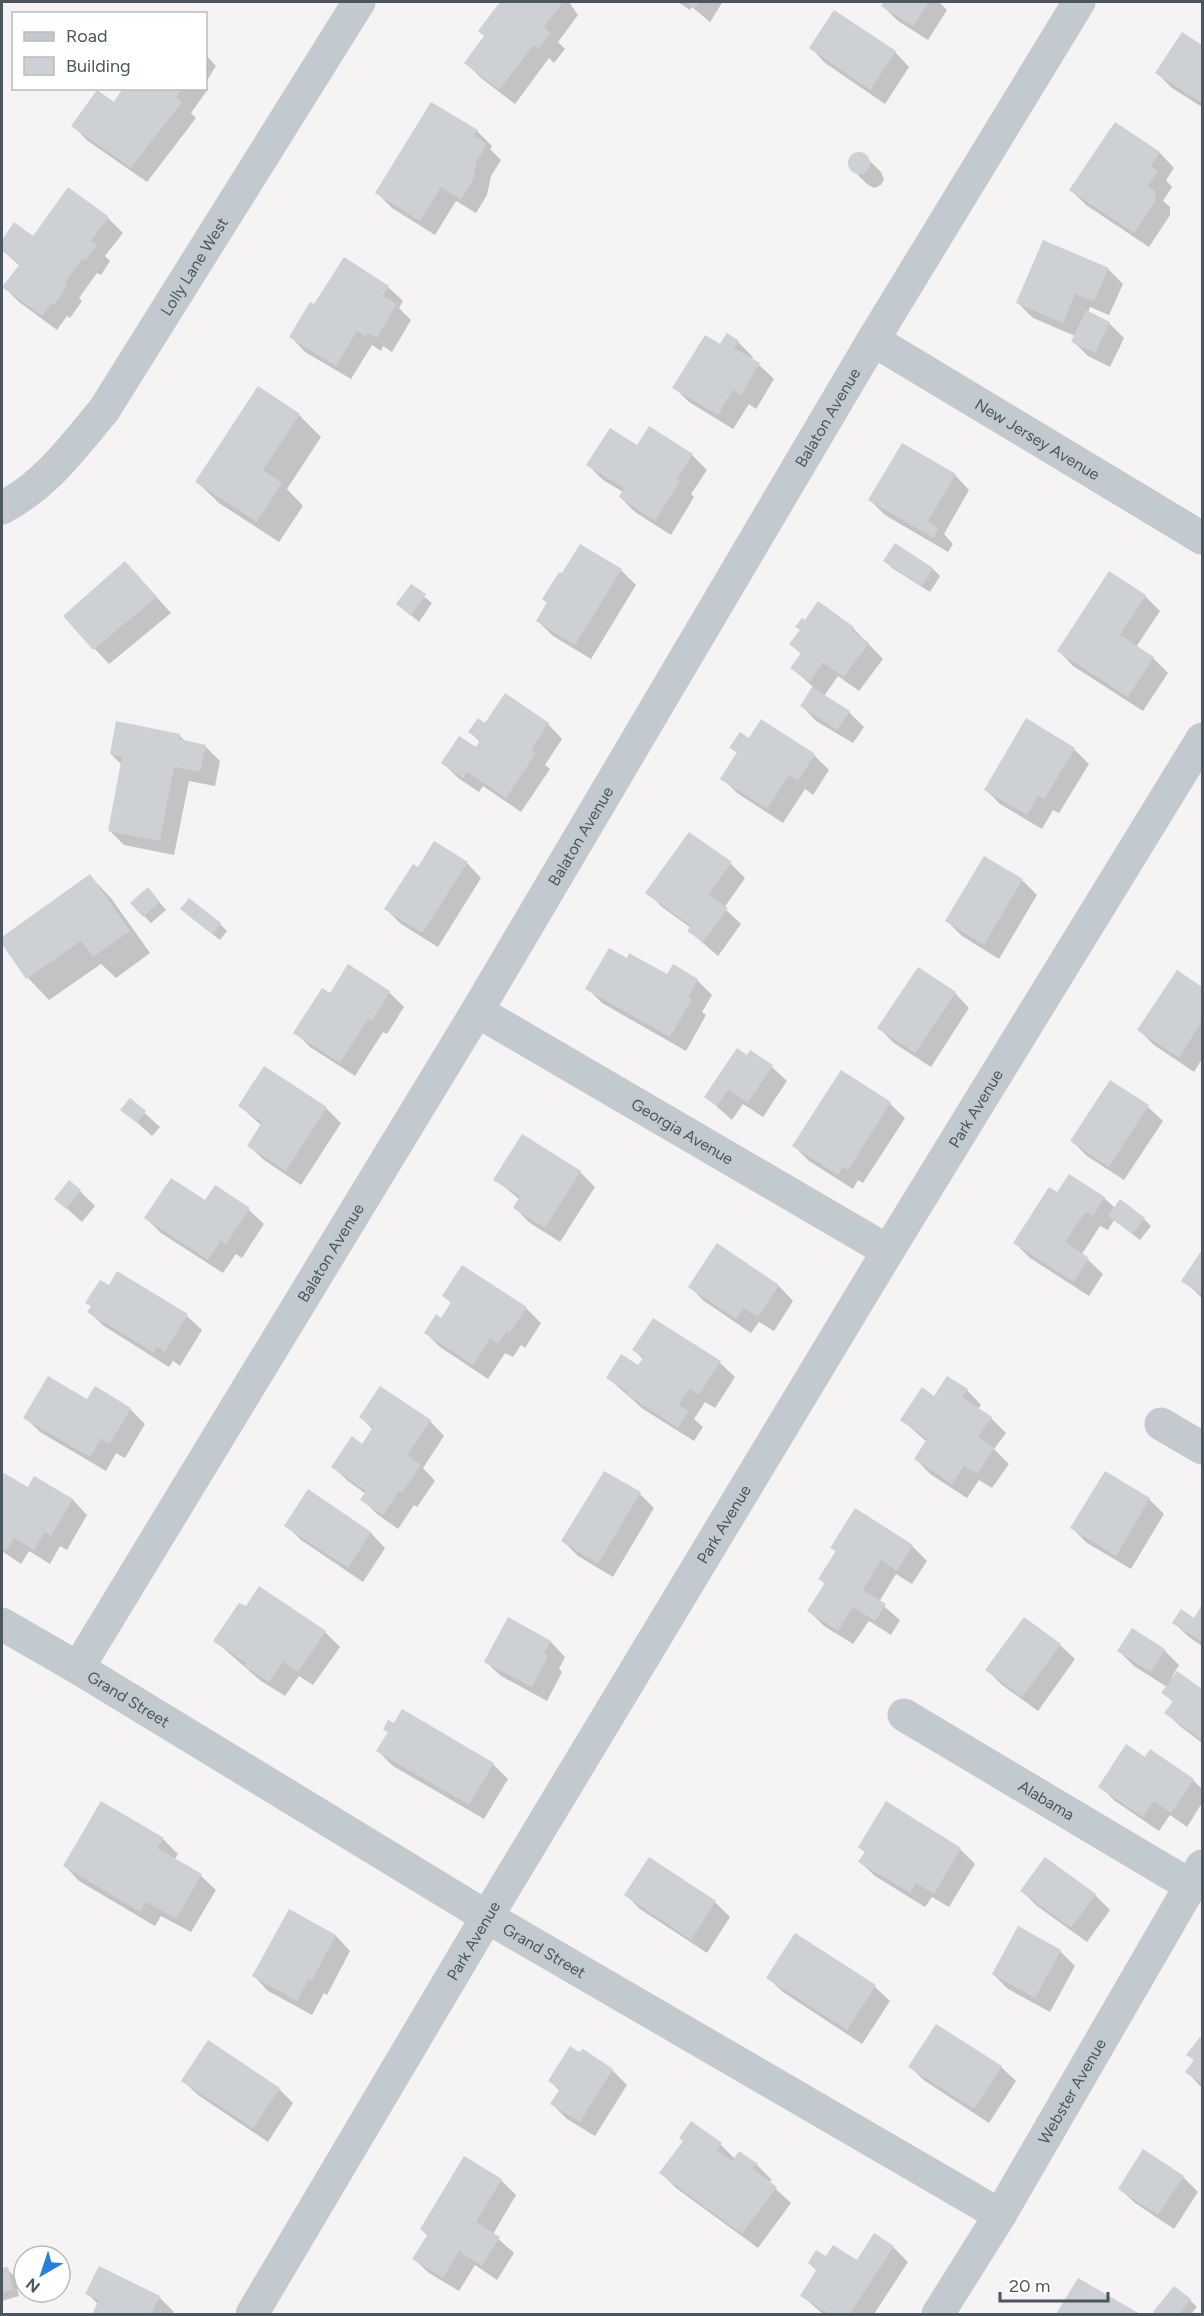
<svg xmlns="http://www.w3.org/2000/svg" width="1204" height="2316" viewBox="0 0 1204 2316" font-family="Figtree,sans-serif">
	<rect width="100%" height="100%" fill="#f5f3f3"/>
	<path fill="#0003" d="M502,2H569L578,15L558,42L565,49L554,63L549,58L515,104L481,78L466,63L485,37L480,31Z
		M678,2H720L722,3L710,22L692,7L690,10Z
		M886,2H939L947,10L928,40L898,21L883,6Z
		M1182,34L1202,47V107L1172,88L1157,73Z
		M811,48L895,52L909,67L885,104L825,63Z
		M206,55L216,66L206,82Z
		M206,85L208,89L191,113L196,118L147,182L88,141L73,126L114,104L125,88H206Z
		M1116,124L1160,153L1174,168L1166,180L1172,187L1163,201L1170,207V215L1149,247L1086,205L1071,190Z
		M477,131L492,146L490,149L501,160L491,176L487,195L476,213L456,201L435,235L392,208L377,193Z
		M859,153L866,157L881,172L884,179L881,185L874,188L867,184L852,169L849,162L852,156Z
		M108,218L123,233L105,256L110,261L101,275L97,273L79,298L82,301L70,318L67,316L57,330L19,302L4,287L20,266L2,250V243L15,224L33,238Z
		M1108,269L1123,284L1109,315L1090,307L1088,313L1109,323L1124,338L1110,367L1088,356L1073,341L1075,336L1033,318L1018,303Z
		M388,287L403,301L399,308L411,320L392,352L383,346L381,351L372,345L351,379L305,352L291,337L314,306Z
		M738,342L753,357L751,360L759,365L774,379L756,409L749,404L733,429L689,402L674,387L721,346Z
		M299,415L321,437L287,489L303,506L279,542L219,503L197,482Z
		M638,447L692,455L707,470L691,494L694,497L671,535L635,512L620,497L623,492L603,480L588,465Z
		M955,475L969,490L944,534L953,544L948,552L885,515L870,500Z
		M895,545L933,569L940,576L930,592L892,568L885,561Z
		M621,570L636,585L591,659L553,636L538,621L548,604L543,599Z
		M139,578L171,613L109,664L65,617Z
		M411,586L432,603L419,622L398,604Z
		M1145,596L1160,611L1136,647L1153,658L1168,673L1143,711L1073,666L1059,651Z
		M853,628L883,659L859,691L838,676L824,696L849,712L864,727L853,743L816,721L802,706L813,687L792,668L802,655L791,644Z
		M762,721L814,755L829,770L813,795L805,789L783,823L737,793L722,778L738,754L731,747L750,740Z
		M548,724L562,739L545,765L550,769L521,812L483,786L479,792L458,778L443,763L476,749L480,742L470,732L486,725Z
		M179,735L186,742L205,746L220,761L215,786L189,781L174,855L124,845L109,830L122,765L111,754Z
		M1074,749L1089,764L1059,813L1053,810L1042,829L1000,804L986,790Z
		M467,863L481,878L438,947L401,924L386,909L418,869Z
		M731,864L745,878L724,908L741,924L718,956L689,931L691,928L662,907L647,892Z
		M90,876L111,898L150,953L116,978L101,964L49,1000L28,978L2,938Z
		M1022,880L1037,895L999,959L962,936L947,921Z
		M154,896L166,910L151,923L144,916Z
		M189,916L220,924L227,931L220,940Z
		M627,960L667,976L697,980L712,995L702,1012L706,1015L686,1051L602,1003L587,988Z
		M348,966L389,992L404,1007L387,1034L383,1032L355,1076L310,1047L295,1032L330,995Z
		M1177,972L1202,988V1059L1194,1072L1154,1045L1139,1030Z
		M955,993L969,1008L931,1067L894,1043L879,1028Z
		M751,1052L772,1067L787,1081L763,1117L743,1104L732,1120L706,1097Z
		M265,1068L326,1108L341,1123L301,1185L264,1160L249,1146L262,1126L240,1106Z
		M842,1072L890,1104L905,1118L863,1183L858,1180L853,1189L809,1161L794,1146Z
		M1111,1082L1148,1107L1163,1121L1124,1180L1087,1156L1072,1141Z
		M130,1100L160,1127L152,1136L122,1109Z
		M580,1172L595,1187L560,1242L530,1223L515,1208L520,1200L495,1179Z
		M215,1187L249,1210L264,1224L242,1258L236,1254L223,1273L161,1233L146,1218L205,1202Z
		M80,1191L95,1206L82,1222L56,1199Z
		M1058,1194L1104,1198L1115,1208L1144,1219L1151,1226L1140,1240L1114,1220L1108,1230L1100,1226L1082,1254L1103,1274L1089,1296L1030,1258L1015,1243Z
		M717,1245L779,1286L793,1301L774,1331L759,1322L751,1333L704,1301L690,1287Z
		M1202,1252V1298L1183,1280Z
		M118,1273L187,1316L202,1330L180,1366L173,1361L169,1367L104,1326L89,1312L92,1307L87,1302L109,1288Z
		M444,1296L526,1308L541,1323L525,1348L521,1345L513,1357L505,1353L488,1379L440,1347L426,1333L441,1320L452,1304Z
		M653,1320L720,1363L735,1377L715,1408L705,1402L694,1419L703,1427L694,1441L643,1409L608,1378L639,1367L644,1360L634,1350Z
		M967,1390L981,1405L978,1409L991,1418L1006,1433L994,1449L1009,1464L992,1488L979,1480L967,1498L930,1474L916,1459L927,1442L902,1420L934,1398Z
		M130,1409L145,1424L125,1458L116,1453L106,1471L40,1432L25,1417Z
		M361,1417L430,1421L444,1436L423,1468L435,1481L417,1507L414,1505L398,1529L377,1514L362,1499L366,1494L348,1481L333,1467L362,1446L373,1430Z
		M2,1474L28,1489L35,1478L73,1500L87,1515L67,1550L60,1546L50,1564L29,1551L21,1564L2,1551Z
		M309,1491L371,1533L385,1548L363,1582L301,1540L286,1525Z
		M640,1494L654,1508L613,1577L578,1556L563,1541Z
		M1149,1499L1164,1514L1131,1569L1087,1543L1072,1528Z
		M912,1546L927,1561L912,1584L896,1574L879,1602L900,1620L891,1635L869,1621L853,1644L824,1626L809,1611L826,1585L820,1579L837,1553L832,1548Z
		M1202,1608V1646L1189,1637L1174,1623L1195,1620Z
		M509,1619L551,1642L565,1657L559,1669L562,1672L547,1701L501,1676L486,1662Z
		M325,1632L340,1647L313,1685L299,1676L285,1696L261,1681L215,1641Z
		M1060,1645L1075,1659L1038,1711L1002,1685L987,1670Z
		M1164,1650L1179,1665L1172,1677L1174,1678L1177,1673L1202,1691V1743L1181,1727L1166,1713L1173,1702L1163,1692L1167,1687L1134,1666L1119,1651Z
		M385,1729L493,1764L508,1779L484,1819L393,1766L378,1751L389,1733Z
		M1146,1759L1193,1780L1202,1789V1803L1187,1827L1170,1815L1159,1831L1115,1801L1100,1786Z
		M887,1803L961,1850L975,1864L949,1907L932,1897L925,1907L875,1876L860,1862L866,1853L860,1847Z
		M163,1839L178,1854L174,1860L201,1876L216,1890L191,1932L161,1916L155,1926L79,1881L65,1866Z
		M650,1859L716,1903L730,1917L707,1953L640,1909L626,1895Z
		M1045,1859L1095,1895L1110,1910L1087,1942L1037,1906L1022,1891Z
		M289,1911L336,1936L350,1951L327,1995L324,1993L312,2015L268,1991L254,1976Z
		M1019,1928L1060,1951L1075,1966L1050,2012L1008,1989L993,1974Z
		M796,1935L875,1987L890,2001L862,2044L783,1992L768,1978Z
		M1200,2039L1202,2041V2088L1187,2072L1195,2061L1188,2055Z
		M579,2054L612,2070L627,2085L595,2136L567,2119L552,2104L560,2091L550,2081Z
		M910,2067H1001L1016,2081L989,2123L925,2081Z
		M183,2081L279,2089L293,2103L268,2142L198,2095Z
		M692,2123L721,2145L735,2159L740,2153L757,2165L772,2180L768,2182L791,2203L758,2248L676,2188L661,2173L685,2141Z
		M1144,2152L1183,2177L1198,2192L1174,2229L1135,2203L1120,2189Z
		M465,2158L502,2181L516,2195L493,2234L514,2253L497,2280L475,2265L459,2291L429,2273L414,2259L428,2236L421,2229Z
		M893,2247L908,2262L874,2314H823L802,2296L817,2271L809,2263L827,2258L857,2262Z
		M7,2269L14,2276L19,2296L2,2301V2270Z
		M1078,2280L1137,2314H1058Z
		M87,2293L159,2297L174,2312L172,2314H94L99,2305Z
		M1190,2300L1197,2307L1191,2314H1158L1155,2312Z"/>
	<path fill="#cdd0d4" d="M500,2H563L544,27L551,33L539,49L534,45L499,90L464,63L484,36L478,31Z
		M685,2H699L695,8Z
		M884,2H929L913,26L881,6Z
		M834,10L896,51L870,90L809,48Z
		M1182,32L1202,45V103L1155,73Z
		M123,88H183L176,98L182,102L131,168L71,126L97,90L114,102Z
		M431,102L478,130L474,136L487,144L477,161L473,180L461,200L441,187L420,221L375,193Z
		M1115,122L1160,152L1151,166L1158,171L1148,186L1155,191L1156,200L1134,233L1069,190Z
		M848 163a11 11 0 1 1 22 0a11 11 0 1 1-22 0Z
		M68,187L109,217L91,241L97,245L85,261L82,259L65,283L68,285L54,305L52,303L42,316L2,287L20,264L2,251V240L14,222L33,236Z
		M1043,240L1109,268L1094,301L1075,294L1063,323L1016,303Z
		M344,257L389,286L383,296L397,304L377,338L368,333L366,337L357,331L336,366L289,337L310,302L314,304Z
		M1086,310L1110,322L1095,353L1071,342Z
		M727,333L739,341L734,348L760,363L741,395L733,390L718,415L672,388L705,335L720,344Z
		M258,386L300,414L263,470L282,483L257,522L195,482Z
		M649,426L693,454L677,479L680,481L655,521L619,497L624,488L586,465L610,428L637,445Z
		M902,443L956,474L928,521L939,528L933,538L868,500Z
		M895,543L933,568L922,586L883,561Z
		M580,544L622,569L575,645L536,621L547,602L542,599L559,572L562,573Z
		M125,561L157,597L93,650L63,616Z
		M1109,571L1146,595L1120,635L1154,657L1128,697L1057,651Z
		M411,584L426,594L411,616L396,604Z
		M818,601L854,627L852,631L869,643L844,677L823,663L809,682L790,668L801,653L789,644L800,630L795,627L802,618L805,620Z
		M812,687L850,711L837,730L800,706Z
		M505,693L549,723L531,750L536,753L506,798L467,772L463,778L441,763L459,736L476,747L480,740L468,732L478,718L485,723Z
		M1026,718L1075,748L1044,800L1038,796L1027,815L984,790Z
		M761,719L815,754L798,781L789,775L767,809L720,779L737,752L729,748L740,732L749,738Z
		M116,721L180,734L179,739L206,745L200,772L174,767L160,841L108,831L122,757L110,754Z
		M689,832L732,862L708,895L728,908L703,942L687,931L691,926L645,893Z
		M434,841L468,862L422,933L384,909L413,864L418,867Z
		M984,856L1023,879L984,945L945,921Z
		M90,874L130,931L93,957L81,941L26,979L2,944V937Z
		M148,887L160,902L143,917L130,903Z
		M189,898L221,923L213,934L180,909Z
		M609,948L627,958L629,953L667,974L673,964L698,979L688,998L692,999L670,1037L585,989Z
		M348,964L390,991L372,1021L368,1019L340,1063L293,1033L322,988L330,993Z
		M918,967L956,992L915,1053L877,1028Z
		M1177,970L1202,987V1021L1179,1058L1137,1030Z
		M737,1048L747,1055L750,1050L773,1065L748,1103L728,1090L717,1106L704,1097Z
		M264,1066L327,1107L286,1171L247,1146L262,1122L238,1106Z
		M841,1070L891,1102L848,1170L843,1167L838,1175L792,1146Z
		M1110,1080L1149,1105L1109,1167L1070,1141Z
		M130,1098L146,1111L137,1123L120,1110Z
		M522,1134L581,1171L545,1228L513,1208L520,1196L493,1180Z
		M1069,1174L1105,1197L1093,1216L1085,1212L1065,1242L1089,1258L1074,1282L1013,1243L1049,1187L1057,1192Z
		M171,1178L205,1200L215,1185L250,1208L226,1244L221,1240L208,1260L144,1218Z
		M69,1180L81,1190L66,1209L54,1199Z
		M1120,1199L1145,1218L1132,1234L1108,1216Z
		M717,1243L779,1285L758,1317L744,1308L736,1319L688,1287Z
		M1202,1250V1295L1181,1281Z
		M462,1265L527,1307L509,1334L506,1332L498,1344L490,1339L473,1365L424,1333L436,1314L441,1318L451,1302L442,1296Z
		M117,1271L188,1314L165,1352L157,1347L154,1353L87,1312L91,1306L85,1303L100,1280L109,1285Z
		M653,1318L721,1361L699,1395L690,1388L679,1405L689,1411L678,1428L626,1394L628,1392L606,1378L621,1354L638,1365L644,1357L632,1350Z
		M48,1376L87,1399L95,1386L131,1408L110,1444L101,1439L90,1457L23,1418Z
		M947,1376L968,1389L962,1397L992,1417L978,1437L995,1448L977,1474L964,1466L952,1484L914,1459L927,1439L900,1420L922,1387L934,1396Z
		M380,1386L431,1420L407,1455L421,1465L402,1493L399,1491L383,1515L360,1500L366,1491L331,1467L352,1436L362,1444L373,1427L359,1417Z
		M604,1471L641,1492L598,1564L561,1541Z
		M1105,1471L1150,1498L1116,1556L1070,1528Z
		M2,1472L28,1487L34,1476L73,1499L51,1536L45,1532L34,1550L14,1538L6,1551L2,1548Z
		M308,1489L371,1532L348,1568L284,1526Z
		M855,1508L913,1545L897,1571L881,1560L863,1590L886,1604L875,1621L853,1607L838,1631L807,1611L825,1583L818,1579L836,1551L830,1548Z
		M259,1586L326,1631L298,1672L283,1662L269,1682L244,1666L246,1663L213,1641L239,1603L246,1606Z
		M1202,1605V1642L1172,1623L1181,1609L1194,1618Z
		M508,1617L551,1641L544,1654L548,1656L532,1687L484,1662Z
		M1024,1617L1061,1644L1022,1697L985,1670Z
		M1132,1628L1165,1649L1151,1672L1117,1651Z
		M1177,1671L1202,1689V1735L1200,1739L1164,1713L1173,1701L1161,1693Z
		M402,1709L494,1763L469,1805L376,1751L388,1732L383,1730L388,1720L394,1723Z
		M1126,1744L1145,1757L1150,1749L1194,1779L1171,1813L1154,1801L1143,1817L1098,1787Z
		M101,1801L164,1838L157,1848L202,1874L176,1919L146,1902L140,1912L63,1866Z
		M886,1801L961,1848L934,1894L916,1883L910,1893L858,1862L865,1852L858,1847Z
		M649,1857L716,1901L691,1940L624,1895Z
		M1045,1857L1096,1894L1071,1928L1020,1891Z
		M289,1909L336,1935L311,1982L309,1979L297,2001L252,1976Z
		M1018,1926L1061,1950L1035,1998L992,1974Z
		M795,1933L876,1985L847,2030L766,1978Z
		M936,2024L1002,2066L974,2109L908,2067Z
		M1200,2037L1202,2039V2084L1185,2072L1194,2060L1186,2055Z
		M208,2040L280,2088L253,2128L181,2081Z
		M570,2046L579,2052L583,2049L613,2069L580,2122L550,2104L560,2089L548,2081Z
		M691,2121L722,2143L717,2150L732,2161L739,2151L758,2164L752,2168L777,2187L742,2234L659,2173L683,2141L679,2138Z
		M1143,2149L1184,2176L1158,2215L1118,2189Z
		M464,2156L502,2179L476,2222L500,2237L482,2266L459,2251L443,2278L412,2259L428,2234L420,2229Z
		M874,2233L894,2246L850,2314H829L800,2296L817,2269L808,2263L816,2250L826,2256L833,2245L857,2260Z
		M99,2266L160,2296L151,2314H92L99,2300L85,2294Z
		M8,2267L13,2290L2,2292V2268Z
		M1078,2278L1140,2314H1056Z
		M1174,2286L1191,2299L1179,2314H1156L1153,2312Z"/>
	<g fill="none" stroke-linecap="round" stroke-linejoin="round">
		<g stroke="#c2cad0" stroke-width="33">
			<path id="s1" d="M873,340L1202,538"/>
			<path id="s2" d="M2,508C47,484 72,448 104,410L359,2"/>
			<path id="s3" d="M477,1011L888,1251"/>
			<path d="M1161,1424L1202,1448"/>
			<path id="s4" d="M2,1624L78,1668L487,1917L1000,2215"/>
			<path id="s5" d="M78,1668L477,1011L873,340L1079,2"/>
			<path id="s6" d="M904,1715L1191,1886"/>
			<path id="s7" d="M252,2314L487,1917L888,1251L1202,739"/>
			<path id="s8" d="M938,2314L1000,2215L1202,1866"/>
		</g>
	</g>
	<g text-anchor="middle" stroke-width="5" stroke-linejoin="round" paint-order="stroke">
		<g font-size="16" fill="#4b575f" stroke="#fff">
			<text dy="6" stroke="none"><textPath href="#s2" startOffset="312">Lolly Lane West</textPath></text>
			<text dy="6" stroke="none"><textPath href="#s5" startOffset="1458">Balaton Avenue</textPath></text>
			<text dy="6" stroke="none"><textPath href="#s1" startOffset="192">New Jersey Avenue</textPath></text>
			<text dy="6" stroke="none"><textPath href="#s5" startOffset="972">Balaton Avenue</textPath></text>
			<text dy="6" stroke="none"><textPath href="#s7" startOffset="1406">Park Avenue</textPath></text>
			<text dy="6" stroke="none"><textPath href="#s3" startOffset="238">Georgia Avenue</textPath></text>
			<text dy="6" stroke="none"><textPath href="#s5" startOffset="486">Balaton Avenue</textPath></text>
			<text dy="6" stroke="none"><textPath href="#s7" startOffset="920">Park Avenue</textPath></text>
			<text dy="6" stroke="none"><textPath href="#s4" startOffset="147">Grand Street</textPath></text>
			<text dy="6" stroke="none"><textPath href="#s6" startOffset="166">Alabama</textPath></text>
			<text dy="6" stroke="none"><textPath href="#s7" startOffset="434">Park Avenue</textPath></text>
			<text dy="6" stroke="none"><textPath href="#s4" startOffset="633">Grand Street</textPath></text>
			<text dy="6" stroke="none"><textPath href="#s8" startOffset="260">Webster Avenue</textPath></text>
		</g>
	</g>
	<rect width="1204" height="2316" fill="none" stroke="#4b575f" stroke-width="6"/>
	<rect x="12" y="12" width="195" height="78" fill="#ffffff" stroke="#b7bcbf" stroke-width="1.5"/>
	<rect x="24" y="32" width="30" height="9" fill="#c2cad0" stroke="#b7bcbf" stroke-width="1.5"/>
	<text x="66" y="42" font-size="18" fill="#4b575f">Road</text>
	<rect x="24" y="57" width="30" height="18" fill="#cdd0d4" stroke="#b7bcbf" stroke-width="1.5"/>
	<text x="66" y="72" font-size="18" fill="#4b575f">Building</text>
	<g transform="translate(42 2274) rotate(219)"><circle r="28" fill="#ffffff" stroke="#b7bcbf" stroke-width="1.5"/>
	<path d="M0-4.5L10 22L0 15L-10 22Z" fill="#287eda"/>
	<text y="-9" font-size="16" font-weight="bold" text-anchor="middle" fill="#4b575f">N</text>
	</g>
	<path d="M1000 2292v9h108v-9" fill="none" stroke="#4b575f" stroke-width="3"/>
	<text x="1009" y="2292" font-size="18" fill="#4b575f" stroke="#ffffff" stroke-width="4.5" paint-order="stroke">20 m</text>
</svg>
